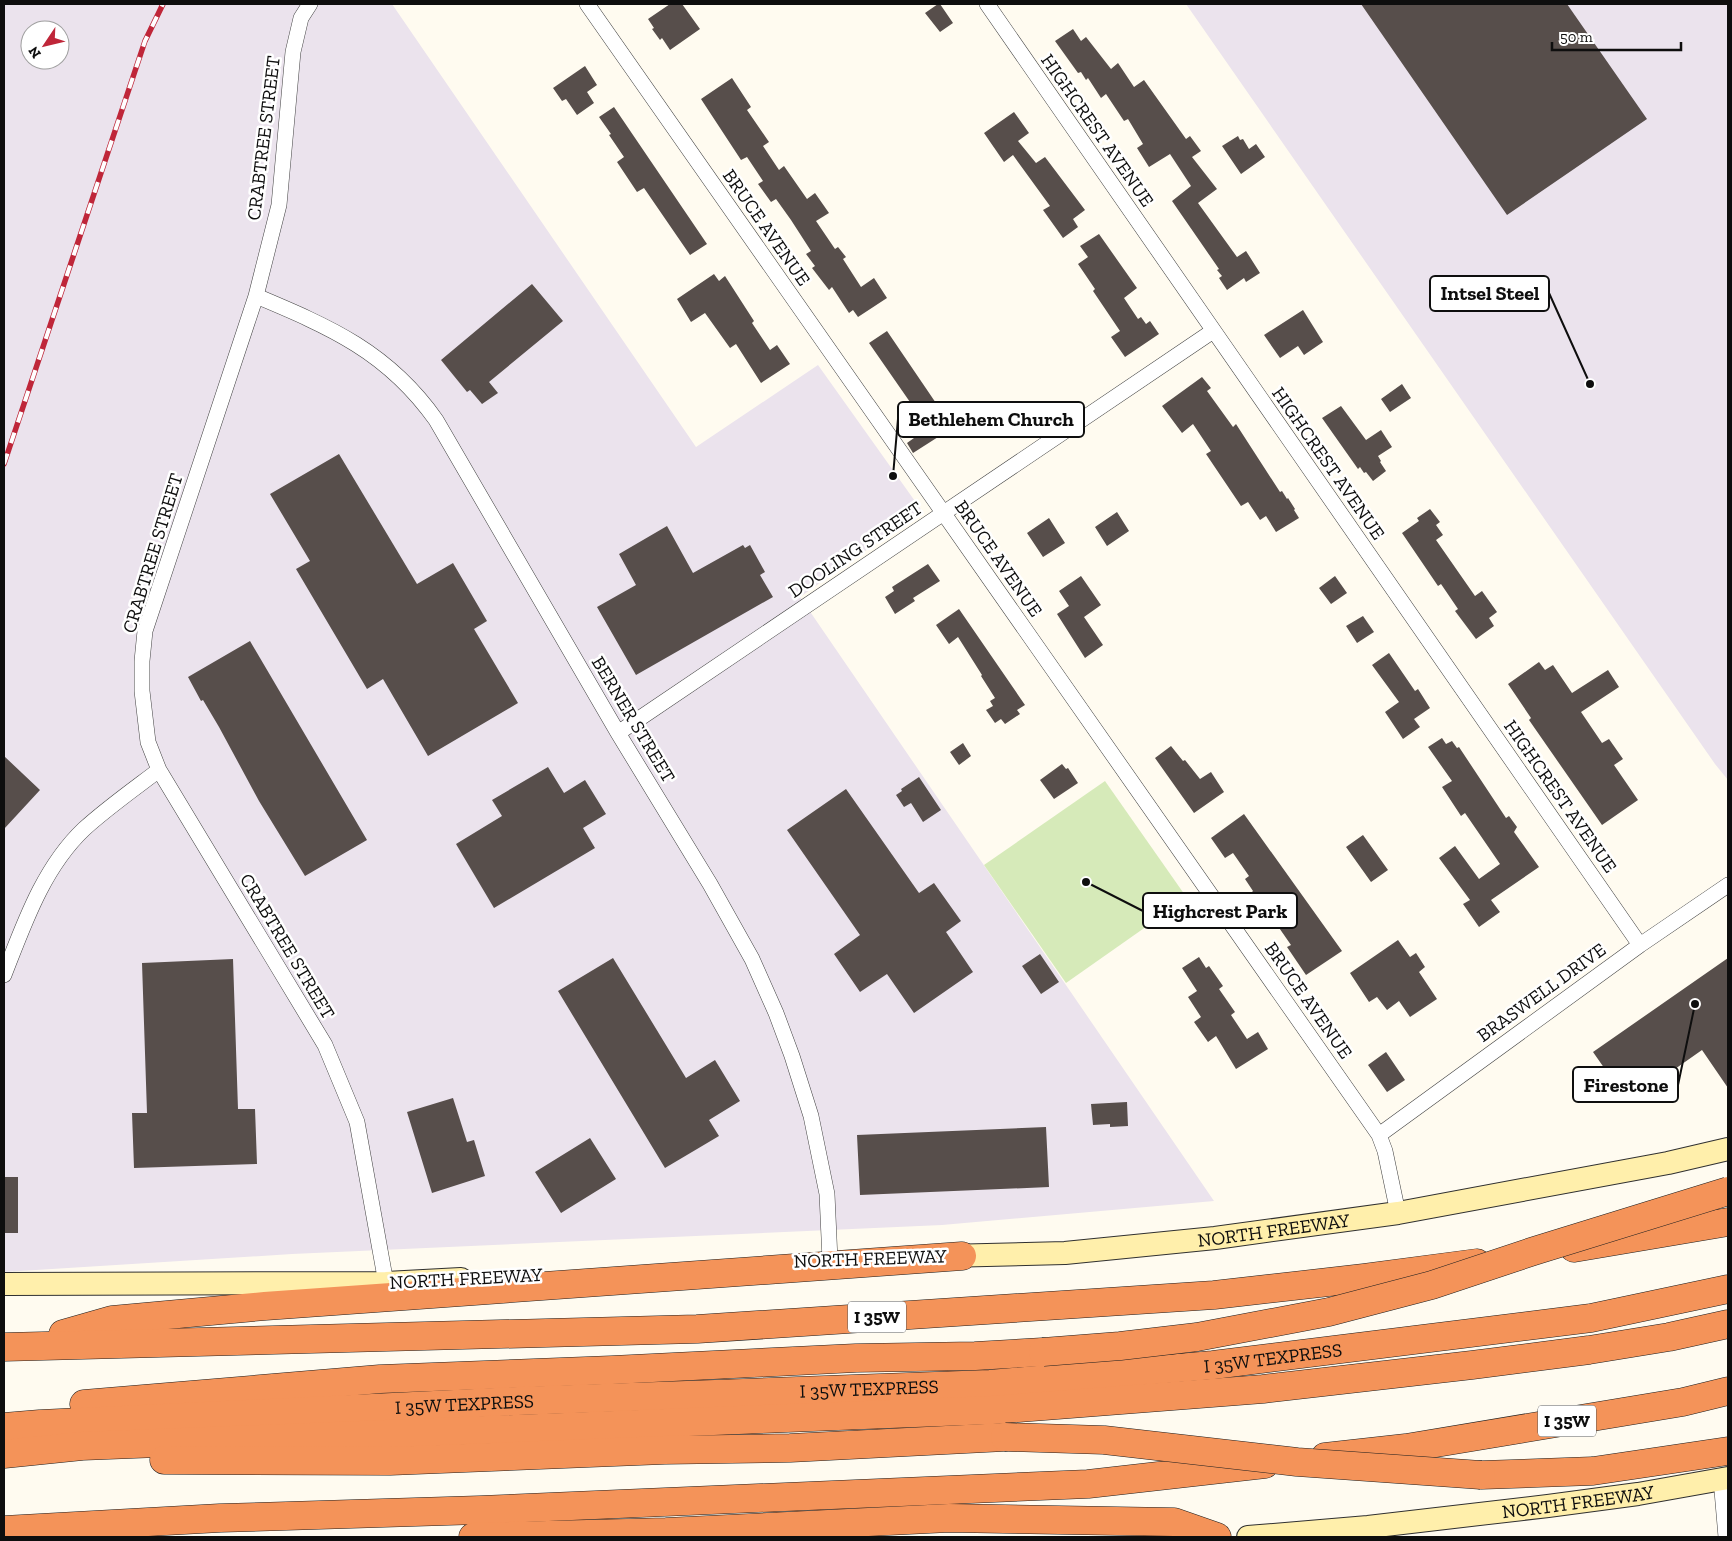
<svg xmlns="http://www.w3.org/2000/svg" width="1732" height="1541" viewBox="0 0 1732 1541" font-family="'Zilla Slab',serif">
	<rect width="100%" height="100%" fill="#fffbf0"/>
	<path fill="#ebe3ed" fill-rule="evenodd" d="M4,4H392L696,447L818,365L922,511L800,597L1214,1201L942,1225L292,1254L4,1272ZM30,30H60V60H30Z
		M1186,4H1728V780L1715,764Z"/>
	<path fill="#d6eab9" d="M1105,781L1187,898L1066,983L984,865Z"/>
	<path fill="#574e4b" d="M670,4H682L700,29L670,50L662,38L660,40L652,29L654,28L648,19Z
		M938,4H940L953,23L940,32L925,13Z
		M1361,4H1567L1647,119L1507,215Z
		M1073,29L1081,41L1086,37L1111,69L1118,63L1134,87L1144,80L1186,139L1190,136L1201,151L1192,157L1217,189L1198,203L1237,257L1246,251L1260,273L1246,282L1244,278L1227,290L1219,278L1222,276L1217,270L1219,269L1172,201L1191,186L1170,154L1149,167L1137,148L1143,144L1128,119L1124,121L1106,94L1101,98L1088,78L1086,80L1081,72L1078,73L1055,41Z
		M585,66L597,85L587,92L594,103L577,115L566,99L562,101L553,88Z
		M732,78L751,107L747,110L769,142L763,146L779,170L784,166L807,199L815,193L829,213L816,221L835,249L838,247L846,257L843,259L861,287L874,278L887,298L858,317L853,310L849,313L832,287L829,290L812,268L815,266L806,254L811,251L791,220L776,199L771,202L758,184L763,181L747,157L741,160L701,99Z
		M614,107L707,244L690,255L644,188L637,192L617,162L624,157L609,135L611,134L599,117Z
		M1014,112L1029,133L1018,141L1036,163L1045,157L1085,210L1073,219L1078,227L1063,238L1043,210L1050,206L1013,155L1004,162L984,133Z
		M1238,136L1240,140L1243,139L1249,149L1256,144L1265,157L1241,174L1222,146Z
		M1099,234L1137,288L1124,298L1138,319L1141,317L1146,324L1150,321L1159,334L1125,357L1111,337L1120,331L1093,291L1095,289L1078,264L1088,257L1080,246Z
		M714,274L719,281L725,276L754,321L752,323L770,350L777,345L790,364L761,383L736,344L730,348L705,313L691,322L677,299Z
		M532,284L563,321L489,382L498,393L482,404L470,390L467,392L441,360Z
		M1303,310L1323,342L1304,355L1298,346L1280,358L1264,335Z
		M887,331L940,409L948,404L960,423L913,453L907,443L928,428L869,343Z
		M1202,377L1211,388L1207,391L1233,427L1236,424L1280,492L1282,491L1287,499L1288,498L1295,509L1294,510L1299,518L1276,532L1266,516L1260,520L1248,502L1241,506L1206,454L1211,451L1193,424L1182,433L1162,406Z
		M1402,384L1411,398L1390,412L1381,399Z
		M1341,406L1366,440L1381,430L1392,447L1378,456L1381,461L1380,462L1386,471L1373,481L1366,472L1364,473L1360,467L1358,469L1322,418Z
		M339,454L417,584L453,563L487,621L474,629L518,703L428,756L383,679L367,689L296,569L310,561L270,494Z
		M1430,509L1440,522L1436,525L1443,535L1436,540L1475,596L1482,591L1497,612L1489,618L1494,626L1476,639L1455,611L1458,609L1441,584L1438,586L1402,533L1419,521L1417,518Z
		M1117,512L1129,531L1107,546L1095,527Z
		M1049,518L1065,543L1043,557L1027,533Z
		M667,526L693,573L743,545L745,548L750,545L765,572L760,575L773,597L636,675L597,607L636,585L619,554Z
		M928,564L940,581L913,598L915,601L895,614L885,597L894,591L892,587Z
		M1081,576L1101,605L1084,617L1103,645L1085,658L1057,614L1069,606L1059,591Z
		M1335,576L1347,593L1331,604L1319,588Z
		M959,609L1025,705L1017,710L1020,714L1005,724L1001,719L995,723L986,710L993,706L990,701L995,698L981,676L982,675L958,637L949,644L936,625Z
		M1363,616L1374,632L1357,643L1346,626Z
		M250,641L367,840L305,876L259,801L219,727L203,700L201,701L188,677Z
		M1389,653L1415,691L1418,689L1430,708L1414,719L1420,727L1403,739L1385,712L1399,702L1372,665Z
		M1539,662L1545,670L1553,665L1572,693L1608,670L1619,687L1581,712L1602,743L1609,739L1623,759L1614,765L1638,800L1602,825L1529,720L1531,718L1508,684Z
		M1442,738L1446,744L1452,741L1457,748L1459,747L1506,818L1509,816L1517,827L1514,832L1539,867L1491,900L1500,912L1479,927L1463,904L1470,900L1439,858L1455,846L1479,879L1500,864L1465,813L1461,816L1442,787L1452,781L1428,747Z
		M963,743L971,756L959,765L950,752Z
		M1171,746L1183,761L1185,760L1200,779L1211,772L1224,792L1194,813L1155,758Z
		M4,756L40,790L4,829Z
		M1062,764L1066,769L1068,768L1078,783L1054,799L1040,780Z
		M548,767L564,793L585,780L606,814L583,828L595,848L494,908L456,844L502,816L492,800Z
		M919,777L941,810L923,822L911,803L904,807L896,795L902,791L901,789Z
		M846,789L919,893L934,883L961,921L946,932L973,972L914,1013L887,974L860,992L834,954L860,935L787,830Z
		M1244,814L1342,951L1306,975L1287,947L1291,945L1275,922L1271,924L1250,894L1253,891L1245,879L1249,876L1233,853L1225,858L1211,838Z
		M1363,835L1388,870L1371,882L1346,847Z
		M1398,940L1410,957L1416,953L1425,967L1419,972L1437,999L1410,1017L1399,1001L1387,1010L1377,997L1369,1002L1350,973Z
		M1040,954L1059,982L1041,994L1022,966Z
		M1199,957L1206,968L1209,966L1223,986L1219,989L1235,1012L1231,1015L1247,1039L1258,1032L1268,1049L1236,1069L1216,1036L1208,1042L1194,1022L1201,1017L1188,997L1197,991L1182,968Z
		M613,958L686,1078L715,1060L740,1101L709,1120L719,1136L665,1168L558,991Z
		M1728,958V1088L1702,1050L1628,1102L1593,1052Z
		M233,959L238,1109H255L257,1164L134,1168L132,1113H147L142,963Z
		M1386,1052L1405,1080L1387,1092L1368,1065Z
		M453,1098L467,1142L474,1140L485,1176L432,1193L407,1112Z
		M1127,1102L1128,1126L1110,1127V1124L1093,1125L1091,1104Z
		M1046,1127L1049,1187L860,1195L857,1135Z
		M590,1138L616,1179L561,1213L535,1172Z
		M4,1177H18V1233H4Z"/>
	<g fill="none" stroke-linecap="round" stroke-linejoin="round">
		<g stroke="#414141" stroke-width="16">
			<path id="street" d="M310,4L301,18L293,52L279,205L256,296L145,631L142,661V691L148,742L159,770L325,1045L357,1122L386,1283
				M587,4L1379,1135L1385,1151L1398,1213
				M987,4L1640,945
				M256,296C330,327 388,352 436,420L618,733L710,884L752,959L776,1013L792,1056L811,1116L827,1194L830,1260
				M618,733L1213,331
				M4,975C24,924 43,868 84,829C107,808 134,789 159,770
				M1379,1135L1640,945L1728,885
				M1721,1479L1726,1537"/>
		</g>
		<g stroke="#303030" stroke-width="24">
			<g id="secondary">
				<path id="s1" d="M945,1256L1065,1253L1215,1238L1398,1213L1668,1163L1728,1149"/>
				<path d="M4,1284L386,1283L461,1279"/>
				<path id="s2" d="M1248,1537L1368,1527L1548,1506L1638,1494L1728,1478"/>
			</g>
		</g>
		<g stroke="#1f1f1f" stroke-width="29">
			<g id="highway">
				<path d="M1574,1248L1728,1222"/>
				<path d="M63,1334L112,1320L265,1306L962,1256"/>
				<path d="M4,1347L697,1329L1214,1295L1364,1278L1477,1263"/>
				<path d="M84,1404L380,1379L612,1370L856,1358L975,1356L1043,1352"/>
				<path id="s3" d="M4,1427L40,1424L518,1401L990,1384L1213,1365L1591,1318L1728,1289"/>
				<path d="M4,1454L82,1446L992,1410L1263,1389L1472,1365L1589,1350L1669,1337L1728,1324"/>
				<path d="M1325,1457L1406,1448L1683,1402L1728,1391"/>
				<path d="M164,1460L390,1461L664,1450L790,1448L1005,1437"/>
				<path d="M1481,1475L1593,1471L1728,1451"/>
				<path d="M4,1530L220,1518L480,1510L1088,1484L1265,1464"/>
				<path d="M473,1537L666,1532L949,1518L1174,1522L1217,1537"/>
			</g>
		</g>
		<use href="#street" stroke="#fff" stroke-width="15"/>
		<use href="#secondary" stroke="#ffefab" stroke-width="22"/>
		<use href="#highway" stroke="#f49359" stroke-width="28"/>
		<g stroke="#bf2639" stroke-width="5.5">
			<path id="rail" d="M4,464L145,41L163,4"/>
		</g>
		<use href="#rail" stroke="#fff" stroke-width="4" stroke-dasharray="11" stroke-linecap="butt"/>
		<g stroke="#1f1f1f" stroke-width="29" stroke-linecap="butt">
			<path id="highway-bridge" d="M1043,1352L1120,1346L1197,1337L1329,1312L1432,1285L1534,1251L1728,1191
				M1005,1437L1104,1440L1297,1462L1481,1475"/>
		</g>
		<use href="#highway-bridge" stroke="#f49359" stroke-width="28"/>
	</g>
	<g text-anchor="middle" stroke-width="5" stroke-linejoin="round" paint-order="stroke">
		<g fill="#fff" stroke="#565656" stroke-width="1">
			<rect x="848" y="1301.5" width="58" height="31" rx="4"/>
			<rect x="1538" y="1405.5" width="58" height="31" rx="4"/>
		</g>
		<g font-size="18" font-weight="bold" fill="#0e0e0e">
			<text x="877" y="1323">I 35W</text>
			<text x="1567" y="1427">I 35W</text>
		</g>
		<g font-size="19" fill="#0e0e0e" stroke="#fff">
			<text transform="translate(1098 130) rotate(55)" y="7">HIGHCREST AVENUE</text>
			<text transform="translate(263 138) rotate(-83)" y="7">CRABTREE STREET</text>
			<text transform="translate(767 227) rotate(55)" y="7">BRUCE AVENUE</text>
			<text transform="translate(1329 463) rotate(55)" y="7">HIGHCREST AVENUE</text>
			<text transform="translate(855 549) rotate(-34)" y="7">DOOLING STREET</text>
			<text transform="translate(152 553) rotate(-73)" y="7">CRABTREE STREET</text>
			<text transform="translate(999 558) rotate(55)" y="7">BRUCE AVENUE</text>
			<text transform="translate(634 719) rotate(59)" y="7">BERNER STREET</text>
			<text transform="translate(1561 796) rotate(55)" y="7">HIGHCREST AVENUE</text>
			<text transform="translate(288 946) rotate(59)" y="7">CRABTREE STREET</text>
			<text transform="translate(1541 992) rotate(-36)" y="7">BRASWELL DRIVE</text>
			<text transform="translate(1309 1000) rotate(55)" y="7">BRUCE AVENUE</text>
			<text dy="7" stroke="none"><textPath href="#s1" startOffset="330">NORTH FREEWAY</textPath></text>
			<text transform="translate(870 1258) rotate(-2)" y="7">NORTH FREEWAY</text>
			<text transform="translate(466 1278) rotate(-3)" y="7">NORTH FREEWAY</text>
			<text dy="7" stroke="none"><textPath href="#s3" startOffset="1271">I 35W TEXPRESS</textPath></text>
			<text dy="7" stroke="none"><textPath href="#s3" startOffset="866">I 35W TEXPRESS</textPath></text>
			<text dy="7" stroke="none"><textPath href="#s3" startOffset="461">I 35W TEXPRESS</textPath></text>
			<text dy="7" stroke="none"><textPath href="#s2" startOffset="332">NORTH FREEWAY</textPath></text>
		</g>
	</g>
	<path fill="none" stroke="#0e0e0e" stroke-width="2" d="M1590 384L1549 293M893 476L898 419M1086 882L1143 911M1695 1004L1678 1085"/>
	<g fill="#0e0e0e" stroke="#fff" stroke-width="2">
		<circle cx="1590" cy="384" r="5"/>
		<circle cx="893" cy="476" r="5"/>
		<circle cx="1086" cy="882" r="5"/>
		<circle cx="1695" cy="1004" r="5"/>
	</g>
	<g fill="#fff" stroke="#0e0e0e" stroke-width="2">
		<rect x="1430" y="276" width="119" height="35" rx="5"/>
		<rect x="898" y="402" width="186" height="35" rx="5"/>
		<rect x="1143" y="893" width="154" height="35" rx="5"/>
		<rect x="1573" y="1067" width="105" height="35" rx="5"/>
	</g>
	<g font-size="20" text-anchor="middle" font-weight="bold" fill="#0e0e0e">
		<text x="1490" y="300">Intsel Steel</text>
		<text x="991" y="426">Bethlehem Church</text>
		<text x="1220" y="918">Highcrest Park</text>
		<text x="1626" y="1092">Firestone</text>
	</g>
	<rect width="1732" height="1541" fill="none" stroke="#0e0e0e" stroke-width="10"/>
	<g transform="translate(45 45) rotate(235)"><circle r="24" fill="#ffffff" stroke="#9f9f9f"/>
	<path d="M0-4L9 19L0 12L-9 19Z" fill="#bf2639"/>
	<text y="-8" font-size="14" font-weight="bold" text-anchor="middle" fill="#0e0e0e">N</text>
	</g>
	<path d="M1552 42v8h129v-8" fill="none" stroke="#0e0e0e" stroke-width="2.5"/>
	<text x="1560" y="42" font-size="15" fill="#0e0e0e" stroke="#ffffff" stroke-width="4" paint-order="stroke">50 m</text>
</svg>
